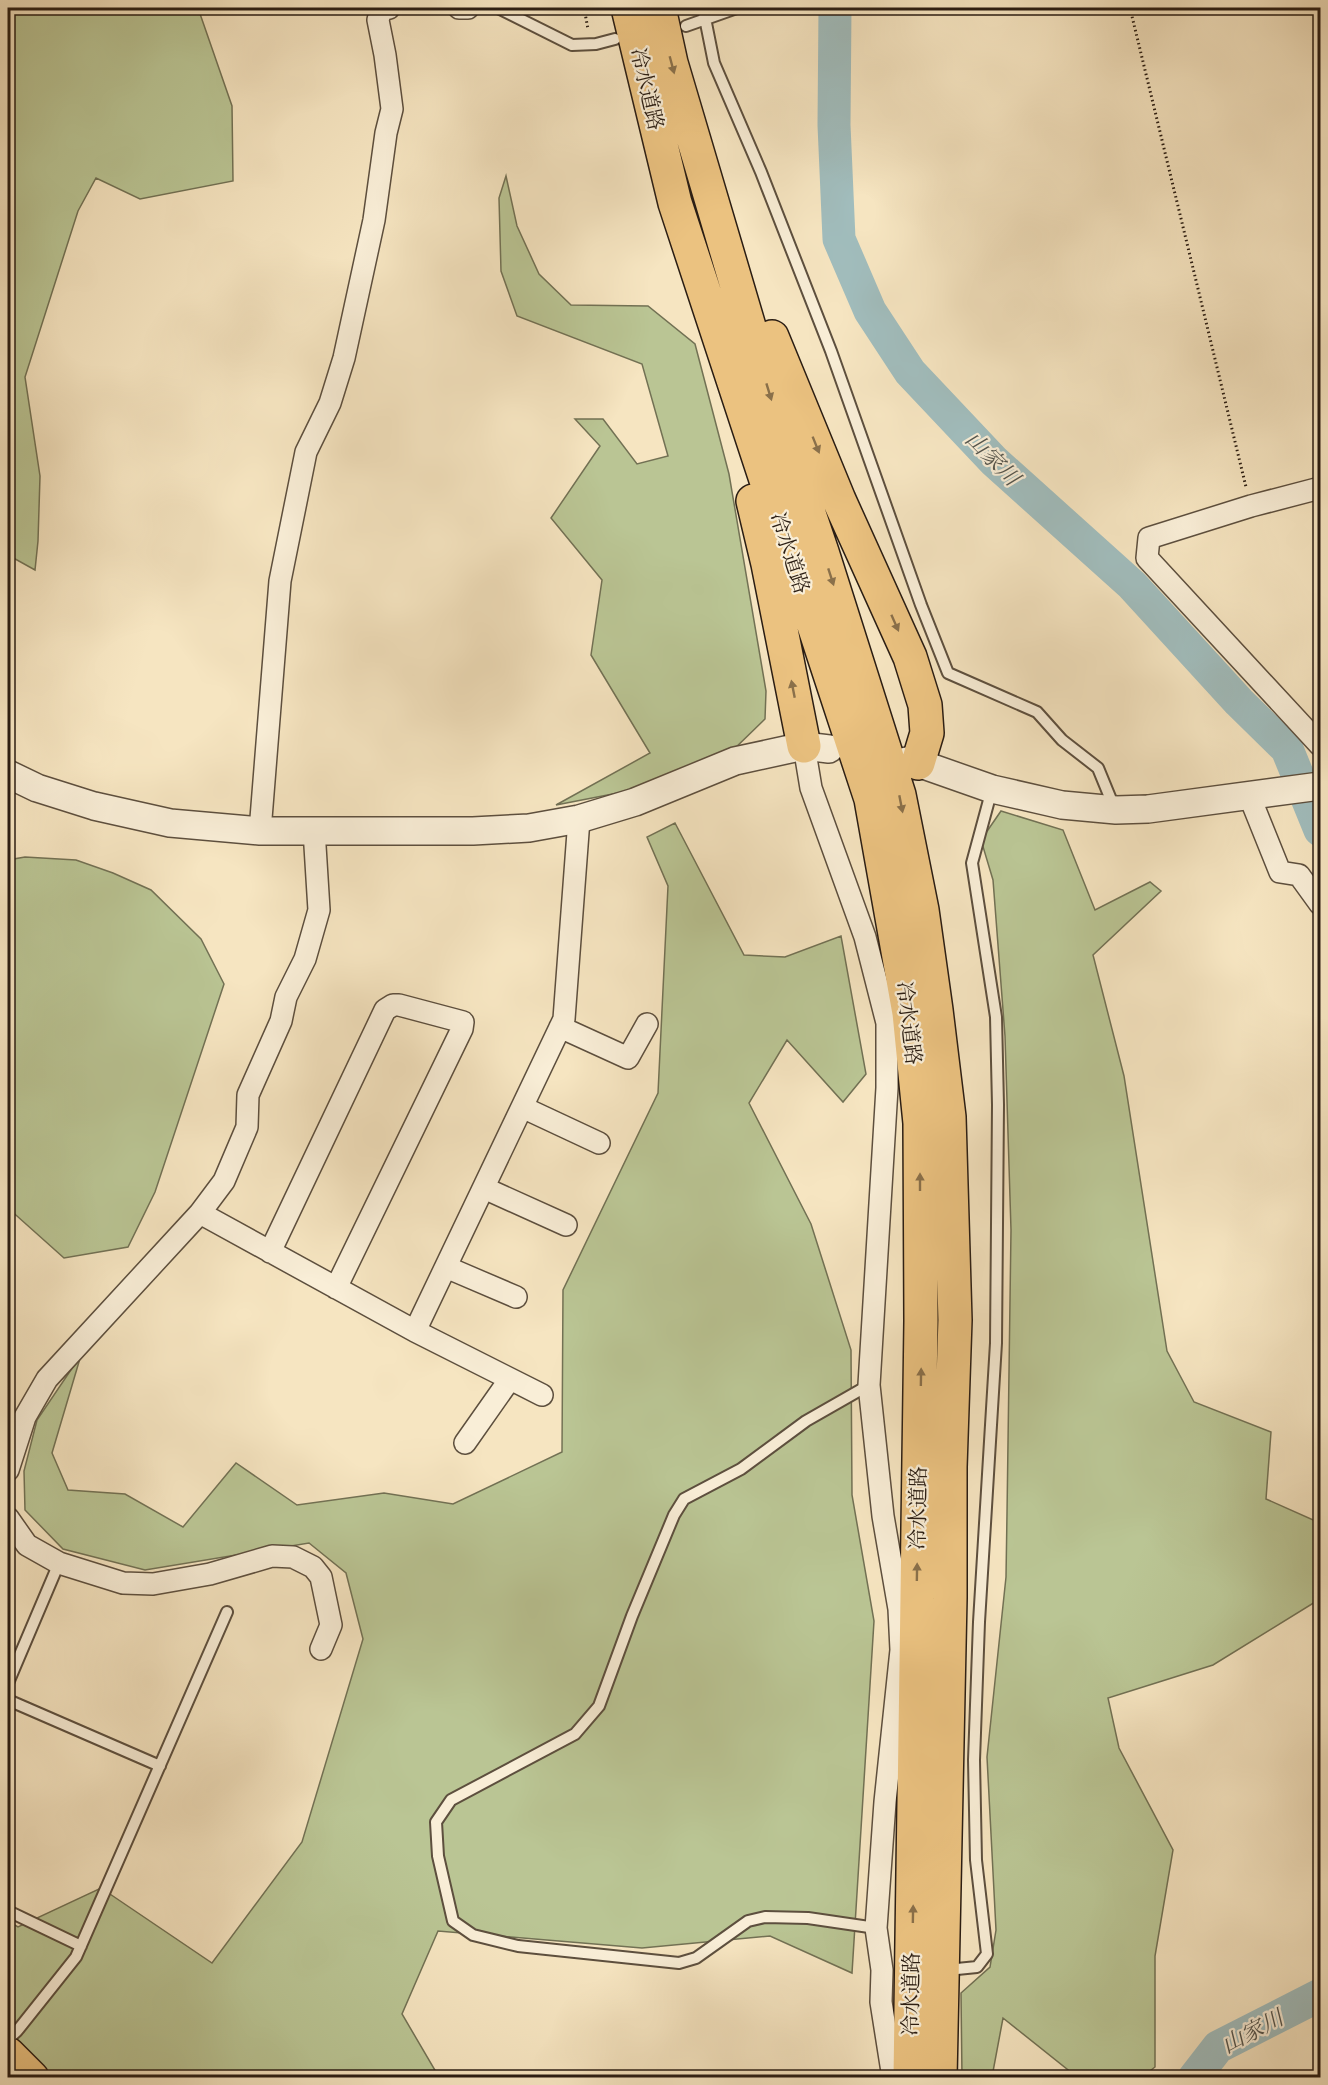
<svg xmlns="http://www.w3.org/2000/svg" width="1328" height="2085" viewBox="0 0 1328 2085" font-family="'EB Garamond','Noto Serif JP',serif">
	<rect width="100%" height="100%" fill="#f6e5c1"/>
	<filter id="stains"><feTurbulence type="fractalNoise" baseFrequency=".00333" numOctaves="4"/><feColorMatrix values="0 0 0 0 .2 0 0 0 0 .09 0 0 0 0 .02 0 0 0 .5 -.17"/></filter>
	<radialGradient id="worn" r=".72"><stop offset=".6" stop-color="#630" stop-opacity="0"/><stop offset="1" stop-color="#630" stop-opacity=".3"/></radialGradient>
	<path fill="#bac594" stroke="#727154" stroke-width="1.5" d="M8,8H198L232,106L233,181L140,199L96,178L78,211L25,377L40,476L38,541L35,570L8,555Z
		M506,176L517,226L539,274L571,305L648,306L695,344L729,474L766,691L765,719L732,751L654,786L556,805L650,753L591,655L602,580L551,518L600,446L575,419H603L637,464L668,456L642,364L517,316L501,271L499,198Z
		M1001,811L1063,830L1095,910L1150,882L1161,891L1093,955L1124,1076L1167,1351L1194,1402L1271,1432L1266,1499L1320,1523V1599L1213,1665L1108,1698L1119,1748L1173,1850L1155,1956V2067L1142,2077H1077L1003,2018L992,2077H962L961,1993L990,1967L996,1930L987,1757L1006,1577L1007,1514L1011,1230L1005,1036L993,880L981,840Z
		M675,823L744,955L785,957L841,936L866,1074L843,1102L787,1040L749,1103L811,1224L851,1350L852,1495L874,1621L852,1973L770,1936L642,1948L438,1931L402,2014L439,2077H8V1921L18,1927L101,1888L212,1963L302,1842L363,1639L346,1573L309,1543L145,1570L63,1549L25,1510L24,1471L37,1420L81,1355L52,1453L68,1490L125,1494L183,1527L236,1463L297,1505L384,1493L453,1504L562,1452L563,1290L658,1093L668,886L647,837Z
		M25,857L76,860L113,873L151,890L201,939L224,984L155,1192L128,1247L64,1258L8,1208V860Z"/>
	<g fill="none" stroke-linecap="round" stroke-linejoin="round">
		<path stroke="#a1bdbd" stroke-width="33" d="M835,8L834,125L839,239L870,311L910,372L994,461L1132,585L1239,702L1287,749L1320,830
			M1194,2078L1218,2047L1320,1995"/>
		<g stroke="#5d4f3e" stroke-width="14">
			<path id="service" d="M498,8L572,45L596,44L615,39
				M703,8L714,63L761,172L831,351L921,605L948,673L1037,712L1062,740L1098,768L1114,807
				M686,26L737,8
				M869,1385L806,1421L741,1469L684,1499L674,1515L632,1616L599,1706L575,1734L451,1800L436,1822L438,1856L453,1921L473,1935L518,1946L679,1963L696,1958L748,1921L765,1917L808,1918L876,1928
				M8,1683L59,1563
				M8,1700L160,1766
				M8,1911L81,1946
				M957,1969L977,1967L987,1954L976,1860L974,1760L979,1622L996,1343L998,1105L996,1017L972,863L992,789
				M8,2039L17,2031L76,1957L227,1612"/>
		</g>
		<g stroke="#5d4f3e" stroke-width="24">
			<path id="minor" d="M459,8H468
				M1320,488L1251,506L1149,538L1147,558L1320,745
				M804,746L811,788L865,937L887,1023V1088L869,1385L883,1516L899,1609L901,1650L885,1802L876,1928L882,1970L881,2002L893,2078
				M1249,795L1280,872L1299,875L1320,904
				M260,831L280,581L306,452L330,403L344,358L374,220L386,133L392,109L385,55L378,20L381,10L389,8
				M560,1027L628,1058L647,1024
				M522,1107L599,1143
				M484,1188L566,1225
				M200,1213L415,1331L542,1395
				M270,1252L385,1010L393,1005H399L463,1022L462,1029L336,1288
				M446,1267L516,1297
				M415,1331L564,1019L579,819
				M465,1443L510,1379
				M8,1470L25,1417L47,1379L200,1213L224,1181L247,1127L248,1095L281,1021L286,997L305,959L319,910L314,830
				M8,1518L27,1545L59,1563L123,1583L153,1584L210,1574L272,1556L293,1557L313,1567L321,1577L331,1625L321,1649"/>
		</g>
		<g stroke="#5d4f3e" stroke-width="30">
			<path id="tertiary" d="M906,761L918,763L992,789L1062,805L1116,810L1148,809L1320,786
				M8,774L37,788L94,806L170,823L260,831H473L529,828L579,819L635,802L735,761L804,746L829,749"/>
		</g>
		<g stroke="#2a1d13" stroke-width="36">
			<path id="primary" d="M8,2054L32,2078"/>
		</g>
		<g stroke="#2a1d13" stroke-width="36">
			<path id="trunk" d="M628,8L675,203L871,799L909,1013L920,1123L921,1321L910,2078
				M659,8L671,63L771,401L822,552L899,795L922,910L936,1010L949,1117L955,1320L950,1467V1598L940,2078
				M772,337L839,500L910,657L925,705L927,733L918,763
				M753,501L768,564L804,746"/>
		</g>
		<path stroke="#2a1d13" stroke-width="3" stroke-dasharray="1.5 3" stroke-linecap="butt" d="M584,8L588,29
			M1130,8L1246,487"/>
		<use href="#service" stroke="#f9eed7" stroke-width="10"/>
		<use href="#minor" stroke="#f9eed7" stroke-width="21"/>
		<use href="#tertiary" stroke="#f9eed7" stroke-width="27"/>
		<use href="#primary" stroke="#ebc280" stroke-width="33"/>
		<use href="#trunk" stroke="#ebc280" stroke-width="33"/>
	</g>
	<defs><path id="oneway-solid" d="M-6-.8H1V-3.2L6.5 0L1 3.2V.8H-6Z" transform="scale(1.5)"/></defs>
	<g fill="#8a704a">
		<use href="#oneway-solid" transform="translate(672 65) rotate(75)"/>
		<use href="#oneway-solid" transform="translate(769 392) rotate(73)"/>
		<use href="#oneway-solid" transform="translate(816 445) rotate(68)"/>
		<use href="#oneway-solid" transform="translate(831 577) rotate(72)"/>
		<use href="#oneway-solid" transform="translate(895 623) rotate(66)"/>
		<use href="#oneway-solid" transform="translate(793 689) rotate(-101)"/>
		<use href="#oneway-solid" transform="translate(901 804) rotate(79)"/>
		<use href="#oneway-solid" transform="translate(920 1182) rotate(-90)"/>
		<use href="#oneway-solid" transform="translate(921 1377) rotate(-89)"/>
		<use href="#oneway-solid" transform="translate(917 1572) rotate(-89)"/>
		<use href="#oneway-solid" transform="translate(913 1914) rotate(-89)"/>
	</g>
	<g text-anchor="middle" stroke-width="4.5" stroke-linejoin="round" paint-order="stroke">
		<g font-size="21" fill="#2a1d13" stroke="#f9eed7">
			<text transform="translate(647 89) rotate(77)" y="7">冷水道路</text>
			<text transform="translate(790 553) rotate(72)" y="7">冷水道路</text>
			<text transform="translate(909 1023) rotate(83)" y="7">冷水道路</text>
			<text transform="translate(918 1508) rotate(-89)" y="7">冷水道路</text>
			<text transform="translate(911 1994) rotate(-89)" y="7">冷水道路</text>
		</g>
		<g font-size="22" font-style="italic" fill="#54554e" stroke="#f9eed7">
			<text transform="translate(993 458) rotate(45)" y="8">山家川</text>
			<text transform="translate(1252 2031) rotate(-28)" y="8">山家川</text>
		</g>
	</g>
	<rect width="1328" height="2085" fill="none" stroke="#f6e5c1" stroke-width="30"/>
	<rect x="9" y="9" width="1310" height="2067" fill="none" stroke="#2a1d13" stroke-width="3"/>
	<rect x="15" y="15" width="1298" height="2055" fill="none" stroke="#2a1d13" stroke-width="1.5"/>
	<rect width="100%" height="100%" filter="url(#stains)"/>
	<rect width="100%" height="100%" fill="url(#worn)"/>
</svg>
